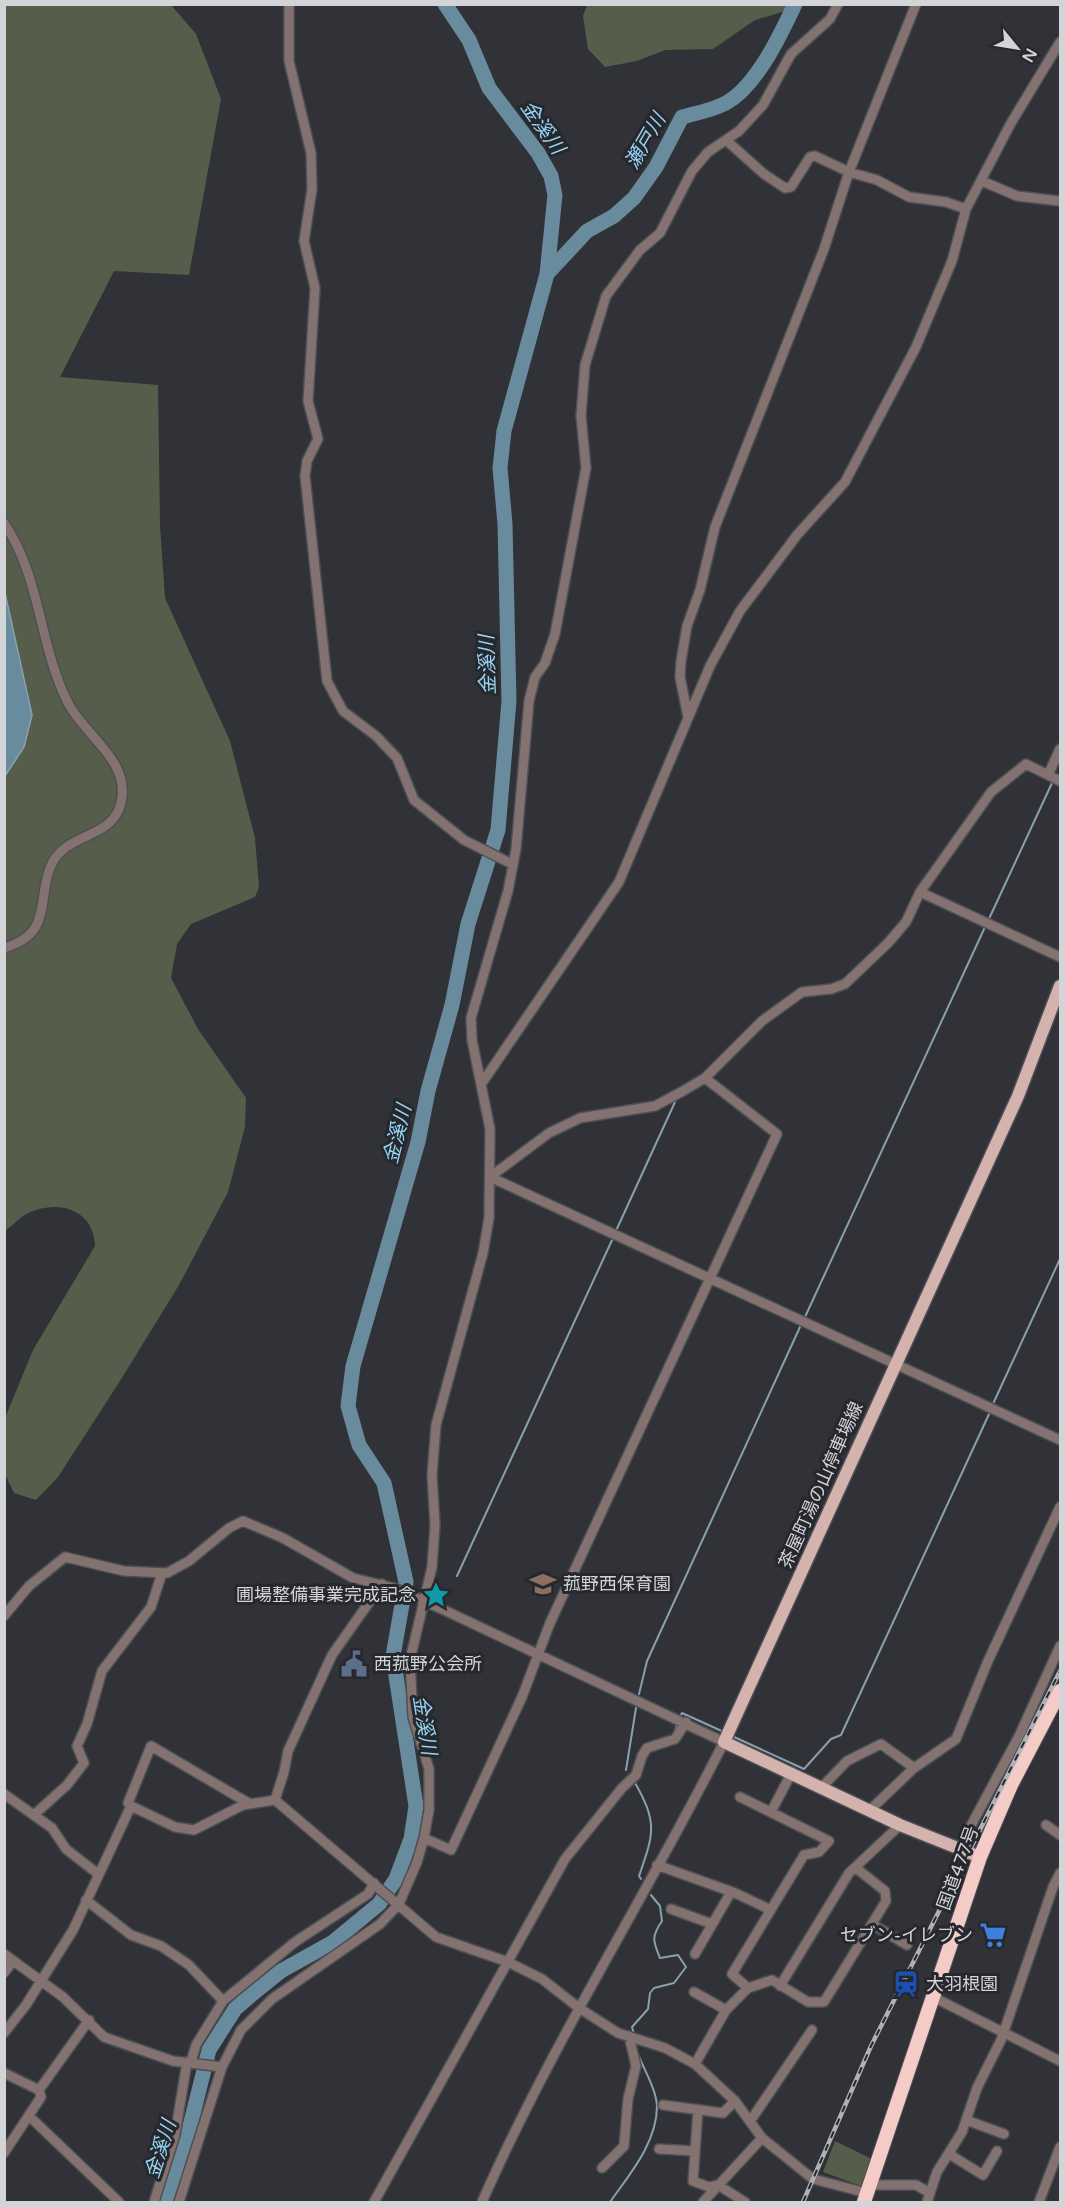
<svg xmlns="http://www.w3.org/2000/svg" width="1065" height="2207" viewBox="0 0 1065 2207" font-family="'Varela Round','Noto Sans JP',sans-serif">
	<rect width="100%" height="100%" fill="#303237"/>
	<path fill="#565e4b" d="M5,5H171L196,34L221,99L189,275L114,271L60,377L158,385L160,526L165,598L230,741L255,838L259,887L255,897L191,924L177,944L171,978L198,1029L246,1098L245,1127L228,1192L179,1285L120,1381L58,1477L36,1500L14,1493L5,1474V1418L33,1350L95,1246C94,1209 58,1199 28,1213C20,1217 12,1226 5,1231Z
		M587,5V4L805,5L755,20L713,49L665,50L637,61L605,67L588,49L583,16Z
		M835,2141L874,2160L864,2187L823,2172Z"/>
	<path fill="#688b9d" stroke="#88a1ae" stroke-width="1.5" d="M5,593L32,715L24,747L5,776Z"/>
	<g fill="none" stroke-linecap="round" stroke-linejoin="round">
		<path stroke="#88a1ae" stroke-width="2" d="M988,921L1052,783
			M615,1233L675,1102
			M805,1317L985,927
			M992,1406L1060,1259
			M457,1576L613,1238
			M639,1694L647,1661L800,1327
			M680,1717L682,1713L724,1732
			M732,1736L804,1769L831,1739L841,1735L990,1412
			M646,1745L673,1735L678,1722
			M626,1770L636,1708
			M632,1774L638,1754
			M634,1781C658,1823 654,1833 639,1876L641,1879
			M634,2034L632,2027L648,2009L650,1993L654,1988L674,1983L686,1967L678,1955L660,1958C653,1941 651,1937 662,1921L660,1906L651,1895
			M610,2202C629,2175 657,2143 657,2106C656,2088 642,2066 636,2049"/>
		<path stroke="#688b9d" stroke-width="15" d="M547,274L587,231L614,216L634,198L656,167L682,117C697,113 713,110 726,103C756,87 781,34 795,4
			M165,2202L187,2138L209,2050L235,2009L250,1996L281,1971L333,1942L379,1904L396,1879L411,1839L416,1806L393,1656L406,1582L384,1483L359,1445L348,1406L353,1366L418,1142L428,1091L452,1005L468,924L498,830L509,701L505,524L500,468L504,431L547,274L555,195L551,176L538,153L489,88L469,40L445,4"/>
		<g stroke="#4d4f54" stroke-width="12">
			<path id="minor" d="M289,4V61L311,153L312,189L304,241L315,288L308,401L318,439L307,461L305,476L327,681L343,711L376,736L397,758L414,800L464,840L512,864
				M726,140L764,174L785,188L791,187L810,157L815,156L849,172L877,180L909,197L946,202L966,209
				M982,181L1017,196L1060,201
				M4,523C41,577 39,646 68,703C86,737 131,761 121,803C112,841 64,831 50,868C37,903 52,934 4,948
				M688,717L680,677L681,661L687,626L700,590L715,527L824,249L849,172L916,4
				M1048,775L1060,749
				M920,892L1060,957
				M482,1083L619,882L710,666L740,611L797,535L845,482L916,347L952,261L966,209L1011,123L1060,42
				M490,1177L549,1133L580,1118L655,1106L683,1091L705,1078L762,1021L802,992L831,989L845,984L888,943L906,922L920,892L991,792L1026,764L1060,781
				M490,1177L1060,1440
				M4,1616L29,1586L65,1557L124,1571L167,1573L189,1561L229,1528L243,1521L283,1538L353,1578L394,1588L446,1611L724,1742C646,1897 552,2043 482,2202
				M822,1787L847,1761L881,1744L914,1768
				M4,1794L52,1828L66,1849L98,1874
				M740,1797L829,1841L819,1852L804,1855L732,1974L748,1988L772,1980L808,2002H824L886,1901L885,1891L856,1868
				M275,1800L284,1772L288,1751L332,1655L382,1584
				M131,1806L128,1803L151,1746L250,1804
				M870,1810L914,1768L956,1739L988,1661L1060,1507
				M771,1812L792,1772
				M35,1814L67,1785L84,1763L77,1746L87,1724L102,1671L151,1607L162,1573
				M1046,1825L1060,1835
				M424,1838L451,1850L522,1697L550,1623L777,1134L705,1078
				M959,1848L1020,1734L1060,1646
				M657,1865L735,1893L769,1909
				M86,1900L131,1935L161,1946L189,1965L223,2001L196,2045L191,2062
				M671,1909L712,1924
				M872,1924L907,1945
				M4,1954L63,1997L104,2037L173,2061L222,2067
				M695,1954L731,1892
				M4,1973L13,1961
				M780,1986L849,1873L900,1825
				M694,1992L726,2010
				M933,1997L1060,2061
				M223,2001L295,1942L368,1894L374,1883
				M4,2033L26,2005L73,1930L131,1806L175,1827L194,1830L243,1805L275,1800L436,1937L508,1962L542,1979L579,2008L618,2033L665,2048L695,2064L735,2101L762,2138L813,2179L867,2193
				M695,2064L726,2010L748,1988
				M4,2073L39,2090L41,2097L4,2153
				M39,2090L89,2020
				M663,2105L723,2113L735,2101
				M698,2110L693,2181L709,2187L718,2185L745,2202
				M29,2116L119,2202
				M751,2120L812,2030
				M966,2120L1004,2134
				M659,2149L695,2151
				M949,2154L983,2175L997,2151
				M602,2168L624,2146L628,2099L636,2066L629,2036
				M870,2185H916L930,2193
				M154,2202L175,2135L187,2062
				M179,2202L222,2067L241,2030L272,1999L380,1924L399,1904L417,1862L424,1838L429,1810V1769L413,1717L410,1660L432,1567L435,1525L432,1475L436,1425L483,1253L489,1218L490,1129L472,1040L471,1018L508,891L516,849L529,701L535,677L545,663L555,634L586,468L581,416L585,365L606,296L640,250L660,233L692,171L708,152L739,131L763,105L791,54L830,19L838,4
				M374,2202L565,1859L622,1788L636,1775L642,1756L647,1748L675,1739L686,1722
				M703,2202L762,2138
				M927,2202L937,2172L962,2132L977,2088L1001,2040L1053,1887L1060,1873
				M1039,2202L1060,2147"/>
		</g>
		<g stroke="#4d4f54" stroke-width="15">
			<path id="major" d="M980,1857L900,1825L724,1742L1018,1096L1060,986"/>
		</g>
		<g stroke="#4d4f54" stroke-width="16">
			<path id="highway" d="M864,2202L980,1857L1011,1785L1060,1691"/>
		</g>
		<use href="#minor" stroke="#837270" stroke-width="9"/>
		<use href="#major" stroke="#d4b2ae" stroke-width="12"/>
		<use href="#highway" stroke="#f4cbc6" stroke-width="14"/>
		<g stroke="#afb1b4" stroke-width="4.5">
			<path id="rail" d="M803,2202L871,2046L1060,1671"/>
		</g>
		<use href="#rail" stroke="#26282d" stroke-width="2" stroke-dasharray="7" stroke-linecap="butt"/>
	</g>
	<defs>
		<g id="school-bare" transform="scale(2.07)"><path d="M0-5L7-2L0 1L-7-2ZM-4 1L0 2.5L4 1V4Q0 6-4 4Z" fill="#8d6e63" stroke="#26282d" stroke-width="2.5" paint-order="stroke"/></g>
		<g id="sight-bare" transform="scale(2.07)"><path d="M0-6L1.8-2.2L6-1.7L2.9 1.2L3.7 5.4L0 3.3L-3.7 5.4L-2.9 1.2L-6-1.7L-1.8-2.2Z" fill="#0f9aa8" stroke="#26282d" stroke-width="2.5" paint-order="stroke"/></g>
		<g id="civic-bare" transform="scale(2.07)"><path d="M-.6-6.5H3V-4.5H.6V-3L4-1V1h2V6H-6V1h2V-1L-.6-3ZM-1.2 2.5V6h2.4V2.5Z" fill="#5c6f8a" stroke="#26282d" stroke-width="2.5" paint-order="stroke"/></g>
		<g id="supermarket-bare" transform="scale(2.07)"><path d="M-6-5.5h2.5l.6 2H6L4.5 2H-2.5L-4.4-4H-6ZM-1.5 3.2a1.3 1.3 0 1 0 .1 0ZM3 3.2a1.3 1.3 0 1 0 .1 0Z" fill="#3f7fe0" stroke="#26282d" stroke-width="2.5" paint-order="stroke"/></g>
		<g id="station-bare" transform="scale(2.07)"><path d="M-3-6H3Q5-6 5-4V2Q5 4 3 4L4.5 6H3L1.5 4h-3L-3 6H-4.5L-3 4Q-5 4-5 2V-4Q-5-6-3-6ZM-3.5-4v3h7v-3ZM-3.5 1v1.5H-2V1ZM2 1v1.5H3.5V1Z" fill="#1a4fb4" stroke="#26282d" stroke-width="2.5" paint-order="stroke"/></g>
	</defs>
	<g fill-rule="evenodd">
		<use href="#school-bare" x="543" y="1584"/>
		<use href="#sight-bare" x="436" y="1595"/>
		<use href="#civic-bare" x="354" y="1664"/>
		<use href="#supermarket-bare" x="993" y="1935"/>
		<use href="#station-bare" x="906" y="1984"/>
	</g>
	<g text-anchor="middle" stroke-width="6" stroke-linejoin="round" paint-order="stroke">
		<g font-size="18" fill="#d3d4d7" stroke="#26282d">
			<text transform="translate(821 1485) rotate(-66)" y="6">茶屋町湯の山停車場線</text>
			<text transform="translate(958 1868) rotate(-70)" y="6">国道477号</text>
		</g>
		<g font-size="18" fill="#d3d4d7" stroke="#26282d" text-anchor="start">
			<text x="563" y="1590">菰野西保育園</text>
			<text x="416" y="1601" text-anchor="end">圃場整備事業完成記念</text>
			<text x="374" y="1670">西菰野公会所</text>
			<text x="973" y="1941" text-anchor="end">セブン-イレブン</text>
			<text x="926" y="1990">大羽根園</text>
		</g>
		<g font-size="20" font-style="italic" fill="#96d5f5" stroke="#26282d">
			<text transform="translate(543 127) rotate(55)" y="7">金溪川</text>
			<text transform="translate(645 141) rotate(-60)" y="7">瀬戸川</text>
			<text transform="translate(487 665) rotate(-92)" y="7">金溪川</text>
			<text transform="translate(397 1134) rotate(-76)" y="7">金溪川</text>
			<text transform="translate(425 1725) rotate(81)" y="7">金溪川</text>
			<text transform="translate(160 2149) rotate(-72)" y="7">金溪川</text>
		</g>
	</g>
	<rect width="1065" height="2207" fill="none" stroke="#d3d4d7" stroke-width="12"/>
	<g transform="translate(1017 48) rotate(120)" stroke="#26282d" stroke-width="4.5" paint-order="stroke">
	<path d="M0-4.5L10 22L0 15L-10 22Z" fill="#d3d4d7"/>
	<text y="-9" font-size="16" font-weight="bold" text-anchor="middle" fill="#d3d4d7">N</text>
	</g>
</svg>
